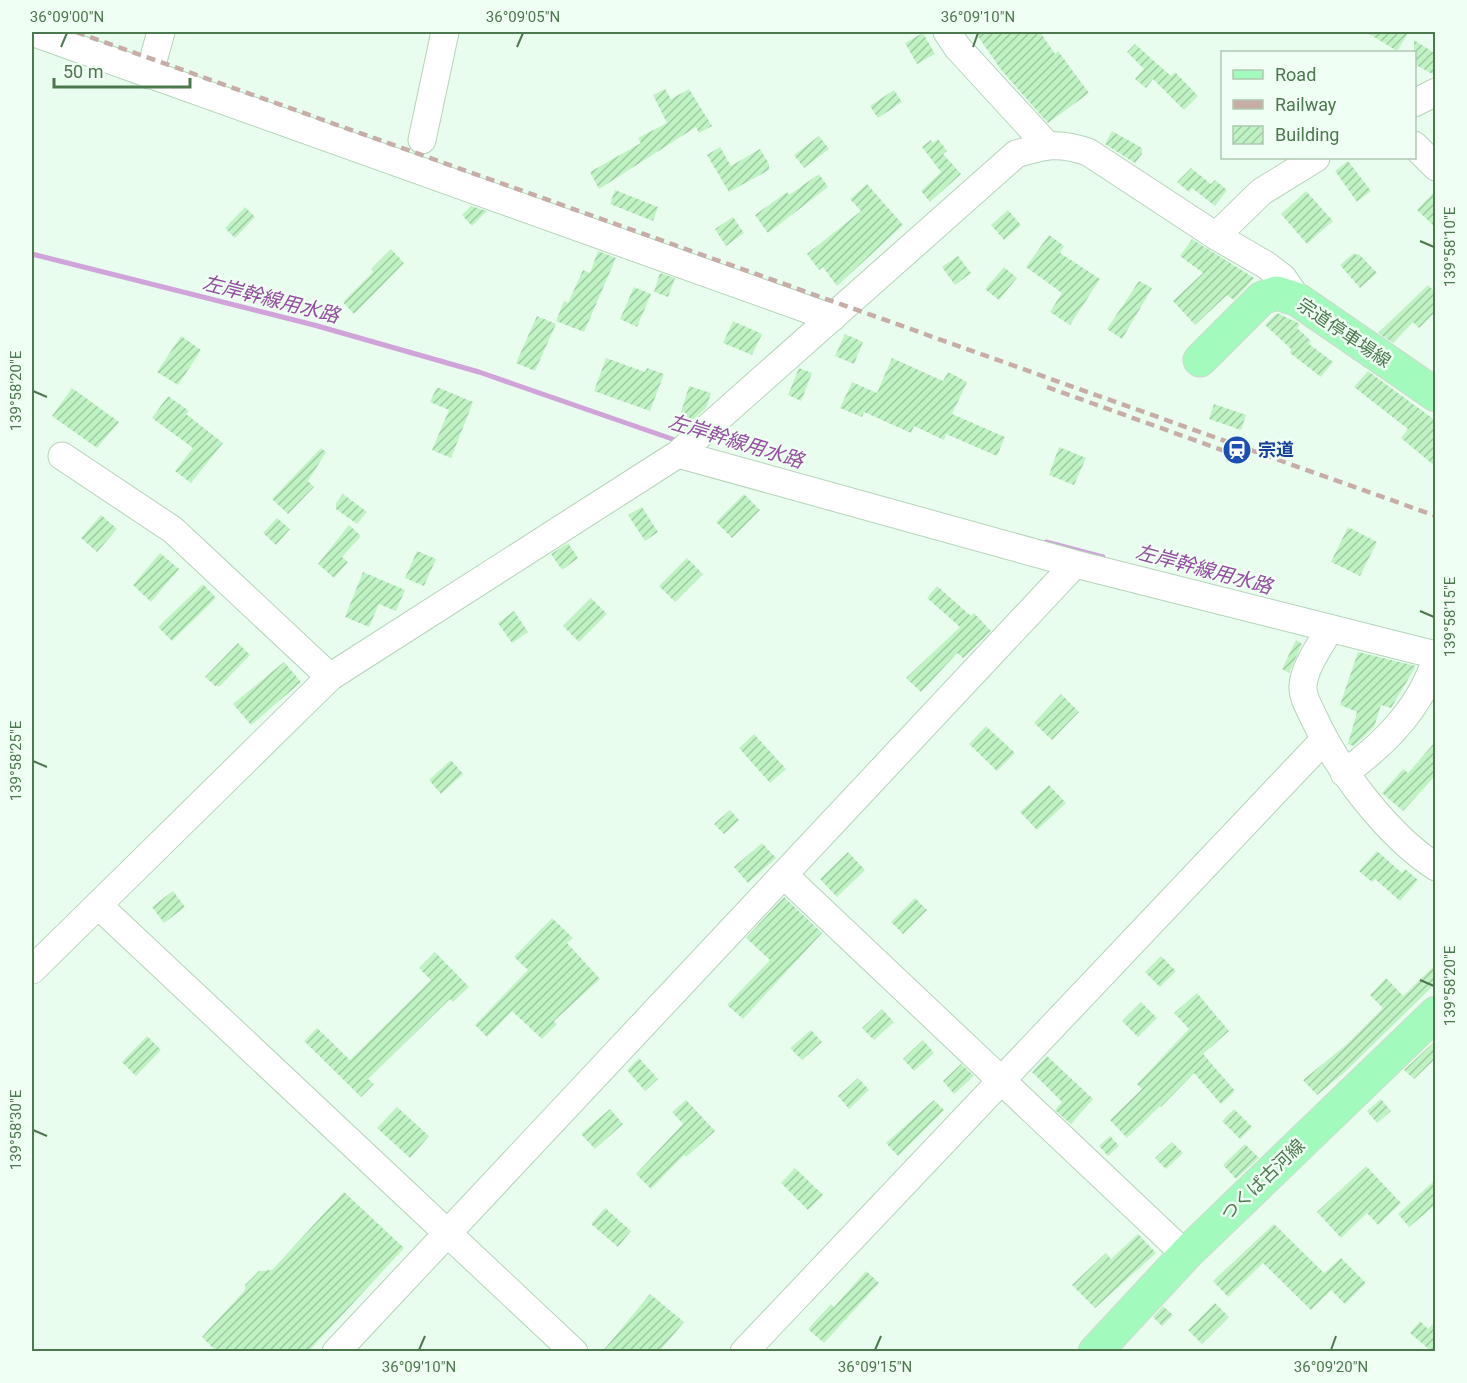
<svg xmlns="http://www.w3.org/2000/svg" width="1467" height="1383" viewBox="0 0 1467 1383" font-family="Roboto,'Noto Sans JP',sans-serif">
	<defs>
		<pattern id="building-hatch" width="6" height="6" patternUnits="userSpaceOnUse" patternTransform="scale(1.5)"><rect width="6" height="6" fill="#c0f3c3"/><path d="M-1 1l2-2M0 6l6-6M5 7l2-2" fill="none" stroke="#9ecaa1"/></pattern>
	</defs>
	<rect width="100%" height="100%" fill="#e9fdef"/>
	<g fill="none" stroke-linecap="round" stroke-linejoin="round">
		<path stroke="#d0a3d9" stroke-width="5" d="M32,254L314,325L479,372L678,441
			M1046,542L1103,557"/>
	</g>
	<path fill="url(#building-hatch)" d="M975,32H1040L1055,54L1058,51L1089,93L1048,123L1002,71Z
		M1366,32H1409L1397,51Z
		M923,33L935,54L917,64L905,43Z
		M1414,40L1436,54V76L1414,64Z
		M1135,44L1171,76L1175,72L1198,96L1184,110L1153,79L1146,88L1135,79L1144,69L1127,52Z
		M665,89L671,99L689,89L712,126L699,133L696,127L599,189L590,172L641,143L638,138L667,123L653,95Z
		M894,90L902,102L878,118L870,106Z
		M1112,131L1142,148V154L1135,163L1105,144Z
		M819,136L829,149L804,168L794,155Z
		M938,139L947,151L943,154L961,174L930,202L921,191L941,172L922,147L931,140L933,143Z
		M720,147L731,166L760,149L769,164V170L729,192L707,155Z
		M1348,161L1371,191L1357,202L1335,171Z
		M1191,168L1211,184L1215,180L1227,190L1215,206L1192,188L1189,192L1177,182Z
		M819,174L828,187L768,233L755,215L787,192L789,195Z
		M867,184L903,225L837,286L823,267L819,270L807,254L861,211L850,199Z
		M615,190L658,207L653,221L610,204Z
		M1436,190V228L1417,210Z
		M1306,191L1333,221L1307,244L1281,214Z
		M471,206L487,211L472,226L462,215Z
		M245,207L255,217L235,238L225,228Z
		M1008,210L1021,225L1004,240L991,225Z
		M733,217L744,233L726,246L715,229Z
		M1049,235L1064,246L1060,253L1100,279L1070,325L1050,312L1062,293L1026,267Z
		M1192,239L1254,278L1234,300L1227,295L1195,325L1173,301L1203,273L1180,256Z
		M391,249L404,263L354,314L343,302L373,272L371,269Z
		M598,251L616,258L584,332L556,321L564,301L568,303L583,270L590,273Z
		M1354,253L1357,255L1359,254L1377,273L1360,288L1340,265Z
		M958,256L971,273L955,285L942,267Z
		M1004,267L1017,278L999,300L985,289Z
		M660,273L675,278L668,297L654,292Z
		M1139,281L1152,288L1122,339L1107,329Z
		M1428,285L1436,293V311L1419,328L1413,322L1393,343L1378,333Z
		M634,287L651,294L637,327L620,319Z
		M1277,313L1300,324L1297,328L1311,341L1309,344L1333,362L1321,377L1290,353L1291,349L1265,325Z
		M537,316L556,324L535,371L516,363Z
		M733,321L762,334L752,355L723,343Z
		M845,334L863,342L854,364L835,356Z
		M181,336L201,350L178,385L157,372Z
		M606,358L645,372L647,368L664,374L650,411L594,391Z
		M892,358L943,381L948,372L967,382L952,414L1005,437L997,456L946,434L944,440L914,426L911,433L864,412L862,417L840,408L852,382L877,393Z
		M799,368L812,373L801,401L788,395Z
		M1368,371L1436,421V467L1401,438L1408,429L1354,387Z
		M689,386L711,393L706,408L690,423L679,419Z
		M437,387L473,402L451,458L432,450L449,410L430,402Z
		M72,388L119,422L97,448L52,416Z
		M168,396L189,411L186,414L223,443L191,483L175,471L193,448L152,418Z
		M1214,404L1246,415L1241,430L1209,419Z
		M1059,447L1086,458L1074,485L1049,475Z
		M321,448L326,452L308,481L314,487L288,514L272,499Z
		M343,494L367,512L357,524L336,509V503Z
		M744,494L760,510L732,538L716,522Z
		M642,507L658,532L645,541L628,515Z
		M101,515L117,529L97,552L81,538Z
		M277,518L290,529L276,545L263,533Z
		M349,525L361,536L342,557L348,562L334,578L318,564Z
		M1348,527L1377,542L1360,576L1331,562Z
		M568,543L578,558L562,570L551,554Z
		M417,551L436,559L424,586L405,578Z
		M160,553L179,569L151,602L133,585Z
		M687,558L703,574L675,602L659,586Z
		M363,572L405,590L396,611L379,604L369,627L345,617Z
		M203,584L216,598L172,641L158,627Z
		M937,586L971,616L974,613L991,631L963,658L957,653L921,692L906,678L960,627L927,598Z
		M591,598L607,614L579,642L563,626Z
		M514,611L528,632L512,643L498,623Z
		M1296,640L1302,644L1289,673L1282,669Z
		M238,643L250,655L220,686H215L205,677Z
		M1358,652L1416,666L1391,708L1381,705L1374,727L1354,746L1348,744L1357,712L1340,705Z
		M284,662L301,682L251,725L233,704Z
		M1061,694L1079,712L1052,740L1034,723Z
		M986,726L1015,753L997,771L969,744Z
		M754,734L786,769L770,783L739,748Z
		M1436,741V775L1403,811L1382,793L1403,769L1408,773Z
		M451,760L463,774L441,794L429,780Z
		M1049,785L1066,803L1037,830L1020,812Z
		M730,810L739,820L724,834L714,824Z
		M762,843L776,858L748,883L734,867Z
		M1377,851L1402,873L1405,869L1418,880L1400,901L1375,879L1372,882L1359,871Z
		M848,852L865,870L837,897L820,879Z
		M173,891L185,907L164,923L152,907Z
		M784,897L822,933L743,1019L727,1005L770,960L746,938Z
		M915,898L927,910L903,934L891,922Z
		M552,918L573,938L567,943L600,979L554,1021L557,1024L542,1039L512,1011L487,1037L475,1025L528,970L514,957Z
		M435,952L469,987L453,1002L450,999L368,1079L374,1084L361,1097L304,1041L317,1028L350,1060L431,980L419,968Z
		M1161,956L1176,971L1160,987L1145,972Z
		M1433,967L1436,983L1346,1071L1317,1095L1303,1080L1346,1045L1383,1008L1370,995L1386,978L1403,996Z
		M1197,993L1229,1031L1203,1054L1235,1091L1221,1104L1194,1073L1161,1107L1160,1106L1127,1138L1110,1120L1142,1089L1137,1084L1189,1029L1174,1013Z
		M1141,1002L1157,1018L1138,1037L1122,1021Z
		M882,1009L894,1022L874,1040L862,1028Z
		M811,1030L822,1042L802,1060L790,1048Z
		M147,1036L161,1050L136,1076L122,1062Z
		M923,1040L934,1053L914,1071L903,1059Z
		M1436,1040V1058L1414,1079L1404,1070Z
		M1047,1056L1093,1099L1071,1124L1055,1110L1062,1102L1032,1072Z
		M639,1058L658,1079L645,1091L627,1070Z
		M961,1064L974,1076L954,1094L943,1081Z
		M858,1078L869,1090L849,1109L838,1096Z
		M1381,1099L1391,1111L1377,1123L1367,1111Z
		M686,1100L715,1131L686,1157L684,1155L651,1189L636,1174L683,1124L672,1112Z
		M934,1100L944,1110L898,1156L886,1143Z
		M397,1107L429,1136L410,1158L377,1128Z
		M610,1109L623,1124L595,1149L581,1134Z
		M1234,1109L1252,1127L1240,1139L1222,1121Z
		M1110,1136L1119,1146L1108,1156L1099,1146Z
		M1172,1142L1183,1153L1166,1169L1155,1158Z
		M1245,1144L1259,1158L1236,1179L1223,1165Z
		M1366,1166L1401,1203L1378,1225L1367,1213L1341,1238L1317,1212Z
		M795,1168L823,1195L808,1210L781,1183Z
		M1436,1179V1204L1409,1227L1398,1214Z
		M344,1192L404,1248L308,1352H217L202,1337L245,1290V1285L259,1271L272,1270Z
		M605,1208L631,1231L618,1247L591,1224Z
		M1274,1224L1324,1273L1341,1258L1366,1283L1345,1304L1331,1290L1311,1310L1263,1263L1228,1297L1213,1281Z
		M1138,1234L1156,1253L1095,1308L1072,1285L1106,1253L1111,1259Z
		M866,1271L879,1283L824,1343L808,1329L831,1304L834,1307Z
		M650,1294L684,1322L659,1352H602Z
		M1215,1303L1229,1317L1202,1344L1188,1330Z
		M1163,1306L1173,1315L1162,1326L1153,1317Z
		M1420,1321L1428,1329L1436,1321V1352H1432L1410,1333Z"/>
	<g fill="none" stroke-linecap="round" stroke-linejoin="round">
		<g stroke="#b4d4b7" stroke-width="29">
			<path id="minor" d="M32,32L832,318
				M947,32L957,47L1047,145
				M149,75L161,32
				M1414,103L1436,92
				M422,140L445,32
				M1414,145L1436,167
				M1216,236L1261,192L1316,158
				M678,454L1075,564L1436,655
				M62,456L173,530L330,677
				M1330,628C1321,645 1304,667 1303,686C1302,696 1309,707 1313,716C1337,769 1387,835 1436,867
				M1344,773C1384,745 1421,707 1436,659
				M784,875L1186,1255
				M98,905L574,1352
				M32,970L330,677L678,454L1016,154C1046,145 1058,142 1088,152L1216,236L1266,265L1283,278L1298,300
				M336,1352L1075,564
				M744,1352L1324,740"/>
		</g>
		<g stroke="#cdd9cd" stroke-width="35">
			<path id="major" d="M1200,360L1262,298L1277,293L1298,300L1436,395
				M1095,1352L1187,1253L1436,1013"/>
		</g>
		<use href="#minor" stroke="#fff" stroke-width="27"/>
		<use href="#major" stroke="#a2fbbc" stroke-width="33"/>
		<path stroke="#c8ada6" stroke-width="4.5" stroke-dasharray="9 6" stroke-linecap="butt" d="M76,32L1436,516
			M1047,387L1244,458"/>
	</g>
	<path fill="none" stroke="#4c784d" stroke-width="2" d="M61,47L67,33M517,47L523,33M973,47L978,33M1420,241L1434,247M33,391L47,397M1420,611L1434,617M33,761L47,767M1420,980L1434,986M33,1130L47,1136M419,1350L425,1336M875,1350L881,1336M1331,1350L1336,1336"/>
	<defs>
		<g id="station-disc" transform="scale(1.5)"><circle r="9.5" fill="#1a4fb4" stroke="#f0fff4"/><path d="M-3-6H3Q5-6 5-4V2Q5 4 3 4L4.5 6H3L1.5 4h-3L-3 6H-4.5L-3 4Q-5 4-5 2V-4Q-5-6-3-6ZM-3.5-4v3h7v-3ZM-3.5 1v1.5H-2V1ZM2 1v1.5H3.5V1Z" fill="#fff"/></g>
	</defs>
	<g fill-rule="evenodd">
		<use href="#station-disc" x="1237" y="450"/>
	</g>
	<g text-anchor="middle" stroke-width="5" stroke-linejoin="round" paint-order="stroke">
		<g font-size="18" fill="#4c784d" stroke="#f0fff4">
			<text transform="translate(1344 333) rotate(34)" y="6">宗道停車場線</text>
			<text transform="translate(1263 1180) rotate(-44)" y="6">つくば古河線</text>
		</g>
		<g font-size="18" font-weight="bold" fill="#164399" stroke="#f0fff4" text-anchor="start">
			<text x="1258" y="456">宗道</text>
		</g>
		<g font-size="20" font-style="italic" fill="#934ea1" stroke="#f0fff4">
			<text transform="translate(271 299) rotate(14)" y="7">左岸幹線用水路</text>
			<text transform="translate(736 441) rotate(17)" y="7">左岸幹線用水路</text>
			<text transform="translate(1204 569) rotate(15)" y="7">左岸幹線用水路</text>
		</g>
	</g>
	<rect width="1467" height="1383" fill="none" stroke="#f0fff4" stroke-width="66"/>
	<rect x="1221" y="51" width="195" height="108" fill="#f0fff4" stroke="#aec9b1" stroke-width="1.5"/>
	<rect x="1233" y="70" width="30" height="9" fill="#a2fbbc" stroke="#aec9b1" stroke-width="1.5"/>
	<text x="1275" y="81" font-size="18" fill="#4c784d">Road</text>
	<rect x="1233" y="100" width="30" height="9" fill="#c8ada6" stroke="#aec9b1" stroke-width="1.5"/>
	<text x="1275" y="111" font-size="18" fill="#4c784d">Railway</text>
	<rect x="1233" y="126" width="30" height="18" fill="url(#building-hatch)" stroke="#aec9b1" stroke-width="1.5"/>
	<text x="1275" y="141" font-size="18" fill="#4c784d">Building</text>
	<path d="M54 78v9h136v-9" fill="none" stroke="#4c784d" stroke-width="3"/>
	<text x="63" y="78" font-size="18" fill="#4c784d" stroke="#f0fff4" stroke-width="4.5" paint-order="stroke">50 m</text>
	<rect x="33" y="33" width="1401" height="1317" fill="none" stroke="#4c784d" stroke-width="2"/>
	<g font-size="15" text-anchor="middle" fill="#4c784d">
		<text x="67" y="22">36°09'00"N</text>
		<text x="523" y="22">36°09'05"N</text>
		<text x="978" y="22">36°09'10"N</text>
		<text transform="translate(1450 247) rotate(-90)" y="5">139°58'10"E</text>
		<text transform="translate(16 391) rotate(-90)" y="5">139°58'20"E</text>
		<text transform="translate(1450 617) rotate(-90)" y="5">139°58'15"E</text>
		<text transform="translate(16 761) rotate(-90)" y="5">139°58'25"E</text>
		<text transform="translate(1450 986) rotate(-90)" y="5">139°58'20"E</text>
		<text transform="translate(16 1130) rotate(-90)" y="5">139°58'30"E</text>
		<text x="419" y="1372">36°09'10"N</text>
		<text x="875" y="1372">36°09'15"N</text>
		<text x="1331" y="1372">36°09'20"N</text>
	</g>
</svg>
